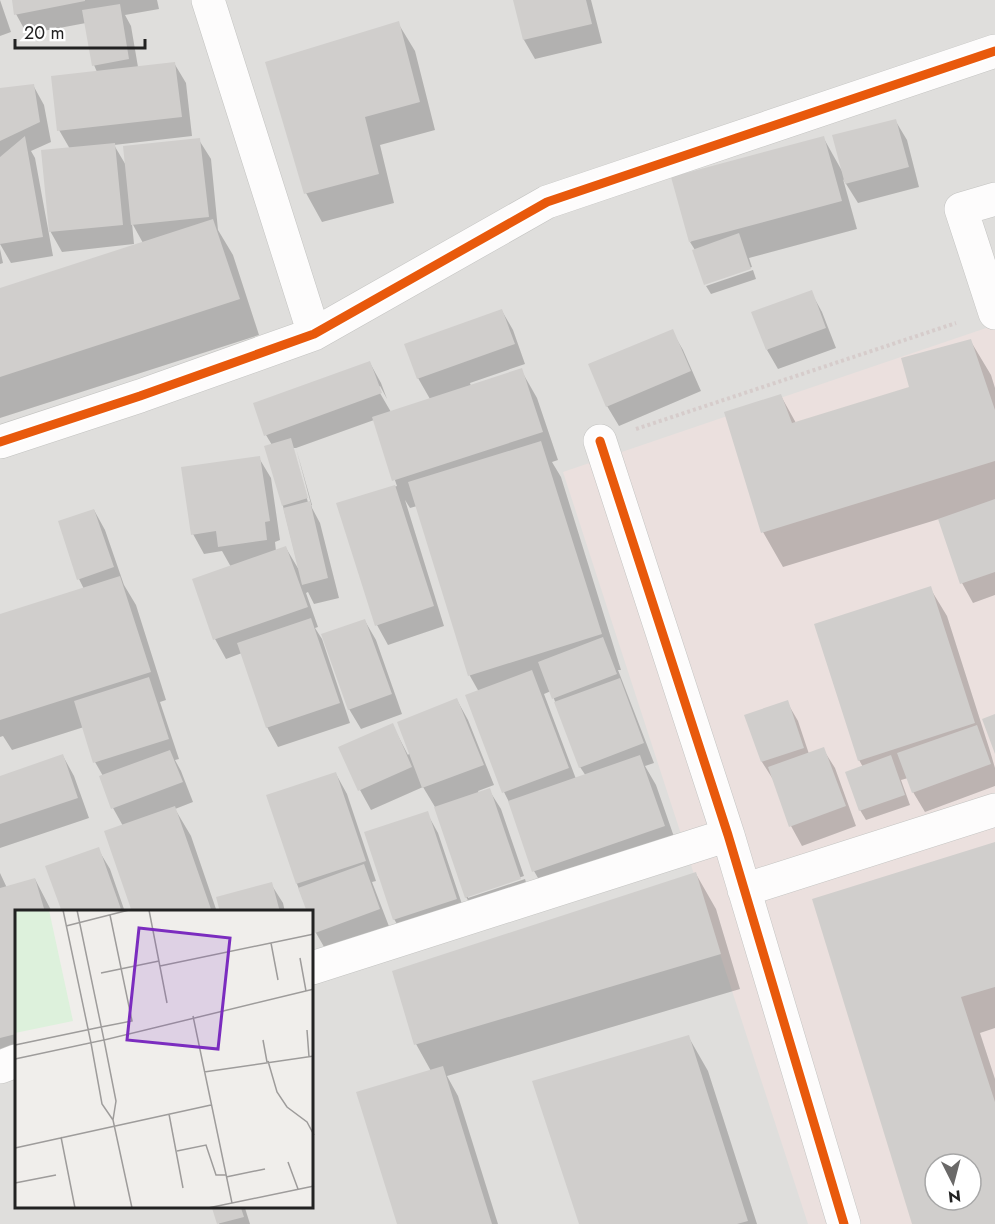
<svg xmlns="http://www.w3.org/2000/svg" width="995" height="1224" viewBox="0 0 995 1224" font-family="Jost,sans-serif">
	<rect width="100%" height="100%" fill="#f0eeeb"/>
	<path fill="#dfdedc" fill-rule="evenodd" d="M0,0H995V1224H0ZM16,912H312V1208H16ZM935,1164H971V1200H935Z"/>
	<path fill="#ebe0de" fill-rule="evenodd" d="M995,325V1224H808L563,472ZM935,1164H971V1200H935Z"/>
	<path fill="#0003" fill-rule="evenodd" d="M0,0L11,32L0,36Z
		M13,0H157L159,9L125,15L131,26L138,67L174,63L186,83L192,136L114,145L127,167L199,140L211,159L218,230L233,255L259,335L0,418V289L143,243L132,223L134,244L62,252L49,229L70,149L59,130L97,72L94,65L86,23L27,34L16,14Z
		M514,0H591L602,43L535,59L524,40Z
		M398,23L415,51L435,130L380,145L394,203L322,222L306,193Z
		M33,85L44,105L51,142L31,151L35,158L53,256L11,263L0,244V90Z
		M895,120L907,140L919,187L858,203L843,179L857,229L749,258L752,267L705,283L695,250L690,242L823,137L842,171Z
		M0,249L3,263L0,264Z
		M753,270L756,279L711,294L706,286Z
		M811,292L822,312L836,348L778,369L767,350Z
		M502,311L513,330L525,364L470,383L471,386L521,370L537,398L558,460L552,462L561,477L621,670H618L654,763L645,766L656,785L680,854L550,899L534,871L510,804L504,792L467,696L479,692L470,676L417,506L410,508L405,500L444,626L388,645L377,625L338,504L397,486L374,420L296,448L312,508L320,523L339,598L314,604L308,592L306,593L318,627L315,628L322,639L350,723L278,747L267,727L242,653L226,659L215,639L231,567L222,551L204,554L193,534L259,458L271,478L280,540L275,542L276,551L286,548L299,570L283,506L272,445L266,435L370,363L381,383L387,399L380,386L377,388L391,412L430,399L418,378ZM293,448H296L312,505L309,506ZM551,691L580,767L586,776L576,779L544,694Z
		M672,331L683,350L701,391L619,426L607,406Z
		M970,340L991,375L995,388V595L973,603L962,583L939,519L783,567L763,532L781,396L796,423L911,388Z
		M94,510L105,530L124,585L136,605L166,700L160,702L179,759L175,760L181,771L193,802L175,809L191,836L217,912H133L123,826L113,808L103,776L95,762L84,727L12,750L3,736L0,737V616L84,589L79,579Z
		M930,588L947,616L990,751L995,768V786L925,812L913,792L908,778L901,780L910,805L866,820L860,810L863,767L859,760Z
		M365,621L376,640L402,714L361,729L349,709Z
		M457,700L468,720L494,785L478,791L479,793L489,790L501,809L524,876L468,895V898L525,879L531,899L478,917L466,897L435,807L423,787L371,810L360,790L392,724L408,755Z
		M787,702L798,721L809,754L823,749L835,768L856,826L802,846L791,826L774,781L762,762L746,716Z
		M63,756L74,776L89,818L0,848V777Z
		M336,774L347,794L376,881L372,882L390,929L327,952L316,933L312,922V912H308L297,884L268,796Z
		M427,813L438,833L467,919L406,939L394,919Z
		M995,843V1028L980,1033L995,1079V1224H914L833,961ZM935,1164H971V1200H935Z
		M98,849L110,869L125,912H63Z
		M0,873L7,888L35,879L52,912H16V1066L0,1071Z
		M696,874L716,909L740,989L447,1076L458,1096L498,1224H399L431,1071L416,1044Z
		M271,884L283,903L285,912H222Z
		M688,1036L708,1071L757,1224H581Z
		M214,1208H245L250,1224H219Z"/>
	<path fill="#d0cecc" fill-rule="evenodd" d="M12,0H85V1L14,15Z
		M513,0H586L592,24L523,40Z
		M120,4L129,59L92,66L82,10Z
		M399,21L420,102L365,117L379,174L304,194L265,62Z
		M175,62L182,117L57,131L51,76Z
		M34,84L40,122L0,141V88Z
		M896,119L909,167L845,184L832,135Z
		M25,136L43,237L0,244V157Z
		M824,136L842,201L689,242L671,177Z
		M200,138L209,217L131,225L123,146Z
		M115,143L123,225L49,232L41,150Z
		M213,219L240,299L0,377V288Z
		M739,233L751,269L704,285L692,250Z
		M812,290L826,328L766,350L751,312Z
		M502,309L515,344L417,379L404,344Z
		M673,329L691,371L606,407L588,364Z
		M971,339L995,410V461L761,533L724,412L781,394L792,423L909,387L901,358Z
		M370,361L382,393L264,436L253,403Z
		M522,368L543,432L392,481L372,417Z
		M291,438L308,498L282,506L264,446Z
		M541,441L602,634L468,676L408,482Z
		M260,456L270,521L265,522L267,540L218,547L216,531L191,535L181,467Z
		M395,485L434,606L375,626L336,503Z
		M995,499V572L960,584L938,519Z
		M310,501L328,578L302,585L283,508Z
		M94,509L114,567L77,580L58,521Z
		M286,546L308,607L213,640L192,579Z
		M120,576L151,672L0,720V614Z
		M931,586L975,723L858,761L814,624Z
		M311,618L340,703L266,728L237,643Z
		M365,619L392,694L348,710L321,634Z
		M603,637L617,674L552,699L538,662Z
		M532,670L569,768L502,793L465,695Z
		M149,677L169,739L93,763L74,701Z
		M620,678L644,743L579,768L554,702Z
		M457,698L484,765L422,788L397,722Z
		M788,700L804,748L761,762L744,715Z
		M995,714V754L982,719Z
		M393,723L412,767L358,791L338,747Z
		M977,725L991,764L912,793L897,753Z
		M824,747L846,806L789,827L768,767Z
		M170,750L183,782L111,809L99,776Z
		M63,754L78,798L0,824V776Z
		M640,755L665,826L532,872L508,801Z
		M891,755L905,795L859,811L845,772Z
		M336,772L366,861L296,884L266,795Z
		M490,788L521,879L465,898L434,807Z
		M175,806L212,912H132L104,831Z
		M428,811L457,899L393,920L364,832Z
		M995,842V987L961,997L995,1102V1224H912L812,899ZM935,1164H971V1200H935Z
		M99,847L122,912H62L45,866Z
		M364,864L380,909L315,933L312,926V912H307L298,888Z
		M696,872L721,954L414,1045L392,971Z
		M35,878L45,912H16V1034L0,1038V888Z
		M272,882L280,912H220L216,897Z
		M689,1035L748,1221L737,1224H579L532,1081Z
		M443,1066L492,1224H397L356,1092Z
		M212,1208H241L244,1217L217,1224Z"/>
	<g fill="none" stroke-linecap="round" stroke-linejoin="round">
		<g stroke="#c3c3c1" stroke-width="34">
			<path id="street" d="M208,0L314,334
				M995,199L961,209L995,313
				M600,441L728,835L844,1224
				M0,442L140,396L314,334L547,202L995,51
				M744,890L995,810
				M312,968L728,835
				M0,1067L16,1061"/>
		</g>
		<path stroke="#d6cccb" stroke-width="4" stroke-dasharray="3 3" stroke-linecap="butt" d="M636,429L956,323"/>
		<use href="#street" stroke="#fdfcfc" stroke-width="33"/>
		<g stroke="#fff" stroke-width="13">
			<path id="cycleway" d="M600,441L728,835L844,1224
				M0,442L140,396L314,334L547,202L995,51"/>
		</g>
		<use href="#cycleway" stroke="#e8590c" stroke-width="9"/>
	</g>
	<g transform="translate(15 910)">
		<rect width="298" height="298" fill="#f0eeeb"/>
		<path d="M0,0H34L58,111L0,123Z" fill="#ddf1dc"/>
		<path fill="none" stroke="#9e9c9b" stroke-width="1.5" d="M48,0L76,133M134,0L152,93M51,16L114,0M256,33L263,70M285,48L291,81M145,56L299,24M86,63L144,51M178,106L217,293M86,117L117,111L95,5M292,120L294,147M248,130L252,152M76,133L87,194L98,210M0,135L86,117M0,149L89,130L62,0M253,151L262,182L272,197L292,212L299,225M189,162L299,146M154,204L168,278M46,227L60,298M0,238L196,195M162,241L191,235L201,265H211M273,252L283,279M211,267L250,259M0,273L41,265M117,298L98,210L101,191L89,130L299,79M193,298L299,276"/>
		<path fill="#7b2cbf" fill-opacity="0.15" stroke="#7b2cbf" stroke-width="3" d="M124,18L215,28L203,139L112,130Z"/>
		<rect width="298" height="298" fill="none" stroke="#222" stroke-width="3"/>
	</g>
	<g transform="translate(953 1182) rotate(174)"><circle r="28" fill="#ffffff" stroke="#a7a7a7" stroke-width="1.5"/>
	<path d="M0-4.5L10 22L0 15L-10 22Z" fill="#6a6968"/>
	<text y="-9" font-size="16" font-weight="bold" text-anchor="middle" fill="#222222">N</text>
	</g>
	<path d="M15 39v9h130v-9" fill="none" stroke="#222222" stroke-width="3"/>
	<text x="24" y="39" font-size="18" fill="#222222" stroke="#ffffff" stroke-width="4.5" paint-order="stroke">20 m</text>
</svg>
